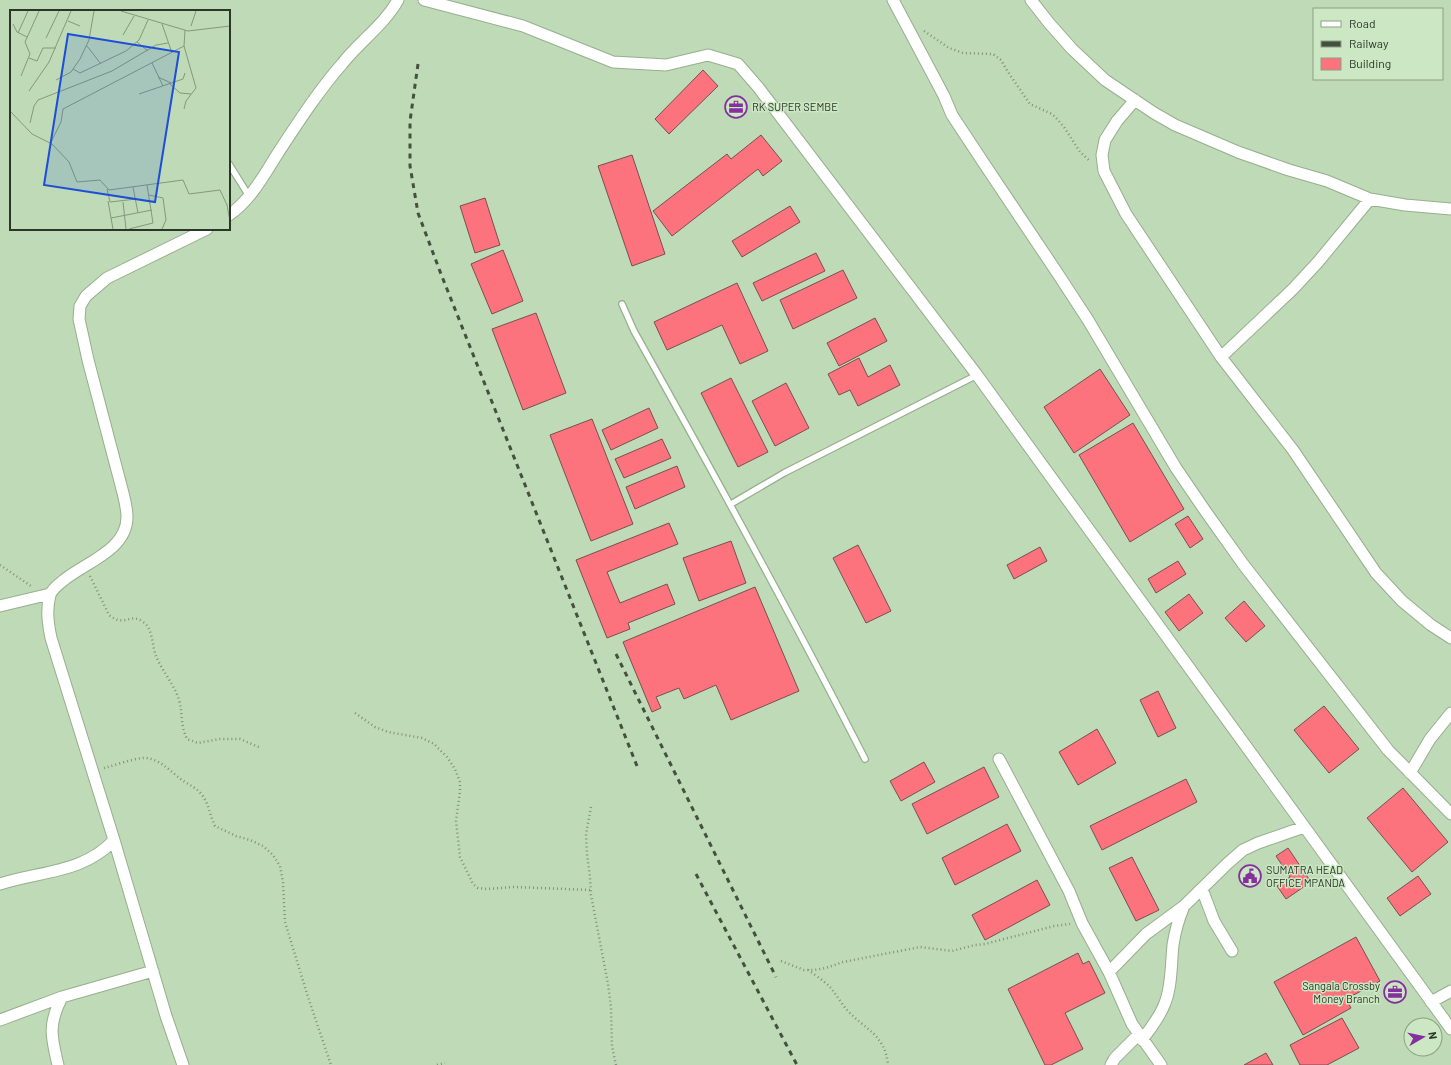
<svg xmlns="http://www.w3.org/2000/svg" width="1451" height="1065" viewBox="0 0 1451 1065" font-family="Barlow,sans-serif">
	<rect width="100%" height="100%" fill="#bfdab7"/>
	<path fill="#fd737d" stroke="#784f50" d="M703,70L718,86L669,134L655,119Z
		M761,135L782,161L763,176L758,169L672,236L653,211L727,154L731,159Z
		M632,155L665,254L632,266L598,166Z
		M485,198L500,245L475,253L460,206Z
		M790,206L800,222L742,257L732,241Z
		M503,250L523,301L492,314L471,264Z
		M816,253L825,271L762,301L753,283Z
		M843,270L857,298L793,329L780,300Z
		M737,283L768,351L740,364L722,325L667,350L654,322Z
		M536,313L566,393L523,410L492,329Z
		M875,318L887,341L839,366L827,343Z
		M859,358L868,377L890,365L900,385L858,406L850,390L839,395L828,374Z
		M1100,369L1130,415L1074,453L1044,407Z
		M731,378L768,452L738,467L701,393Z
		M786,383L809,428L775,446L752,401Z
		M649,408L658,428L611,450L602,430Z
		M592,419L633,524L591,541L550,435Z
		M1133,423L1184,509L1130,542L1079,455Z
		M662,439L671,458L624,478L615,459Z
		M677,466L685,487L635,509L626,487Z
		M1188,516L1203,539L1190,548L1175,524Z
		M669,523L678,544L607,572L620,603L667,584L675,604L628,623L630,629L607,638L576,560Z
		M731,541L746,583L699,601L683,558Z
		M858,545L891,611L866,623L833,558Z
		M1040,547L1047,561L1014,579L1007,565Z
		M1178,561L1186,574L1156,593L1148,579Z
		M755,587L799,691L731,720L716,685L684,699L679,688L656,697L661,708L652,712L623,642Z
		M1189,594L1203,613L1179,631L1165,612Z
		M1244,601L1265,626L1246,642L1225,618Z
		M1158,691L1176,728L1158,737L1140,700Z
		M1324,706L1359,749L1329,773L1294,730Z
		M1097,729L1116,763L1078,785L1059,752Z
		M924,762L935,782L901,801L890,781Z
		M984,767L999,797L927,834L912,804Z
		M1186,779L1197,802L1102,850L1090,826Z
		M1403,788L1448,842L1412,872L1367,818Z
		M1007,824L1021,851L955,885L942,858Z
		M1288,848L1311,882L1286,899L1277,886L1290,877L1276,856Z
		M1132,857L1159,910L1136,921L1109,868Z
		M1418,876L1431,894L1400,916L1387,898Z
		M1037,880L1050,905L985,940L972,915Z
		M1356,937L1380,981L1346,999L1351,1008L1303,1035L1274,982Z
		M1078,953L1083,964L1089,961L1105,993L1065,1013L1083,1049L1051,1065H1045L1008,989Z
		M1342,1018L1359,1048L1327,1065H1300L1290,1045Z
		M1266,1053L1273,1065H1244Z"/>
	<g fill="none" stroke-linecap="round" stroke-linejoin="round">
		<g stroke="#96af8d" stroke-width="8">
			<path id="service" d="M229,164L249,196
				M622,304L634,331C713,472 791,614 865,759
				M731,504L784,473L977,375"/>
		</g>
		<g stroke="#96af8d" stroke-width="13">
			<path id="minor" d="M424,0L523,26L613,62L666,65L708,55L738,64L758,87L977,375L1451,1029
				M893,0L944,96L952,115L983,162L1058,274L1088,320L1176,468L1206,512L1243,564L1388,750L1451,814
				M1031,0L1049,23L1072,49L1105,80L1154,113L1175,125L1238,152L1289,170L1327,181L1370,199L1405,205L1451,209
				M1135,100L1117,121L1105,140L1102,155L1104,171L1126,214L1221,357L1293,450L1376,573L1402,601L1431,625L1451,638
				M229,215C251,200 264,175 278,153C297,124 319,90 342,64C359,42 385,24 398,0
				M1221,357L1293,289L1318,262L1370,199
				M0,606L50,594
				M999,759L1069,891L1082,923L1109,972L1132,1024L1161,1065
				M1410,773L1430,739L1451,713
				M0,884C40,871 84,873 114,840
				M1202,889L1214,921L1232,951
				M1109,972L1146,934L1184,906L1228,863L1243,850L1258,843L1304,827
				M1431,1002L1451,991
				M0,1020L62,997L153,971
				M1142,1040C1150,1029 1160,1017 1165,1003C1172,985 1171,963 1173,945C1175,931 1179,918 1184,906
				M58,1065C51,1036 48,1024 62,997
				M183,1065L166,1016L114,840L51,638C48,623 46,610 50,595C52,589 59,584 64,580C86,562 127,550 127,517C127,509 125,501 123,493L88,360L79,319L80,306L86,296L107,278L207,229
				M1111,1065L1115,1058L1138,1035"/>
		</g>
		<path stroke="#7e9278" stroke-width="2.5" stroke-dasharray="1 3" stroke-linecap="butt" d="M924,31L949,48L963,53L993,54L1001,60L1008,72L1030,104L1052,114L1057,119L1064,127L1080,152L1090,161
			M0,565L31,586
			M90,576L109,615C125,628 130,612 143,622C153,628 152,646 156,656C162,671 174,684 179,700C183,714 180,724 187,739L198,743L220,739H240L261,748
			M355,713L375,727L388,732L422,738L434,744L447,757L455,769L460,782V792L456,821L460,857L473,884L478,888L487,889L514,887L591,890
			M104,768C116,765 131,759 143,758C158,757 171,772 182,780C189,785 197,788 202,795C209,804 210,816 215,826L236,836L250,840L263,846L273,855L280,866L283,882L285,922L308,997L331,1065
			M591,807L586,834L587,854L590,877L591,895L608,984L611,1007L612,1046L616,1065
			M781,961L804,970H814L826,968L843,962L920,947L952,951L975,945L985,944L1054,926L1070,924
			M808,970C815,975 824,981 830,987C836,994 841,1003 847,1010C865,1030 885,1034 888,1065
			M437,1065L445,1063"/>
		<use href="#service" stroke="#fff" stroke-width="5.5"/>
		<use href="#minor" stroke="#fff" stroke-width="11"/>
		<path stroke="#44513f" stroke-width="3" stroke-dasharray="5 5" stroke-linecap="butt" d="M418,64L410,121V166L418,213L441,274L637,766
			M616,654L776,977
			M696,874L797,1065"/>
	</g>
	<defs>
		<g id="office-ring" transform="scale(1.15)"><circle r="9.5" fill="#cce7c3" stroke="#85309e" stroke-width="1.5"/><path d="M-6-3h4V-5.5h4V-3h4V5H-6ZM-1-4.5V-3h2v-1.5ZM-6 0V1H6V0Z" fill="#85309e"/></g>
		<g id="civic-ring" transform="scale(1.15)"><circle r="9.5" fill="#cce7c3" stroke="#85309e" stroke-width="1.5"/><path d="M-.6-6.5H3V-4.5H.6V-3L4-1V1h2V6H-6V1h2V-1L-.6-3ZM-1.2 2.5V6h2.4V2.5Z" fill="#85309e"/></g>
	</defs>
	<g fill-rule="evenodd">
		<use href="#office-ring" x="736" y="107"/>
		<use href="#civic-ring" x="1250" y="876"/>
		<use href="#office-ring" x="1395" y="992"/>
	</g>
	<g text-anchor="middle" stroke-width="3" stroke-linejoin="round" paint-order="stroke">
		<g font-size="11" fill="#2c3628" stroke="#cce7c3" text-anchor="start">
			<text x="752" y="111">RK SUPER SEMBE</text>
			<text x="1266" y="874">SUMATRA HEAD<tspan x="1266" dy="13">OFFICE MPANDA</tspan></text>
			<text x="1380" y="990" text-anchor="end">Sangala Crossby<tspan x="1380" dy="13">Money Branch</tspan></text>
		</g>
	</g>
	<g transform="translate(10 10)">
		<rect width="220" height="220" fill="#bfdab7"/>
		<path fill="none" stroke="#84987e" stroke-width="1" d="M111,1L178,21L220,16M58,11L70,16M3,14L7,22L17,27M152,14L162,43M181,16L186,1M8,23L18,1M113,25L124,6M36,28L49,1M127,32L138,41M77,36L91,54M19,48L27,51L33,38H46M142,53L153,76M63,59L70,63L116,41L129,30L138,10M11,66L20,44L15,32L29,1M148,67L161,73M46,70L61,62L70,49L79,30L84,1M160,74L170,83L181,84M19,81L39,52L61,1M129,84L173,69L175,63M174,99L176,91L186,78L174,36L175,20M0,101L22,124L42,134L59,152L67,172L90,170L99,180L173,170L179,184L210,180L217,195L220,211M20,113L24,96L28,90L102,61L146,35L158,33M41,132L51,112L53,99L174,36M123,177L128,203M97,179L100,192L126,189M139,185L153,188L156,210L152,219M98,191L103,219M113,192L116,219M101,208L142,200M119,219L143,213L137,175"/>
		<path fill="#1d4ed8" fill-opacity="0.15" stroke="#1d4ed8" stroke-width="2" d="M58,24L169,42L145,192L34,175Z"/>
		<rect width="220" height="220" fill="none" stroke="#2c3628" stroke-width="2"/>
	</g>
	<rect x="1313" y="8" width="130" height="72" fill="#cce7c3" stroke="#8ca085"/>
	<rect x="1321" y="21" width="20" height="6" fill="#ffffff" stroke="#8ca085"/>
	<text x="1349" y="28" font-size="12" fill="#2c3628">Road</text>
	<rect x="1321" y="41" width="20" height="6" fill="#44513f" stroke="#8ca085"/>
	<text x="1349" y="48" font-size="12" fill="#2c3628">Railway</text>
	<rect x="1321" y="58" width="20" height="12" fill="#fd737d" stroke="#8ca085"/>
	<text x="1349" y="68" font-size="12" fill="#2c3628">Building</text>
	<g transform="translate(1423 1037) rotate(81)"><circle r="19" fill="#cce7c3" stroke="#8ca085"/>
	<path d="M0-3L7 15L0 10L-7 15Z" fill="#85309e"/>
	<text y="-6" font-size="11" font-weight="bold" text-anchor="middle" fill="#2c3628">N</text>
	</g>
</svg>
